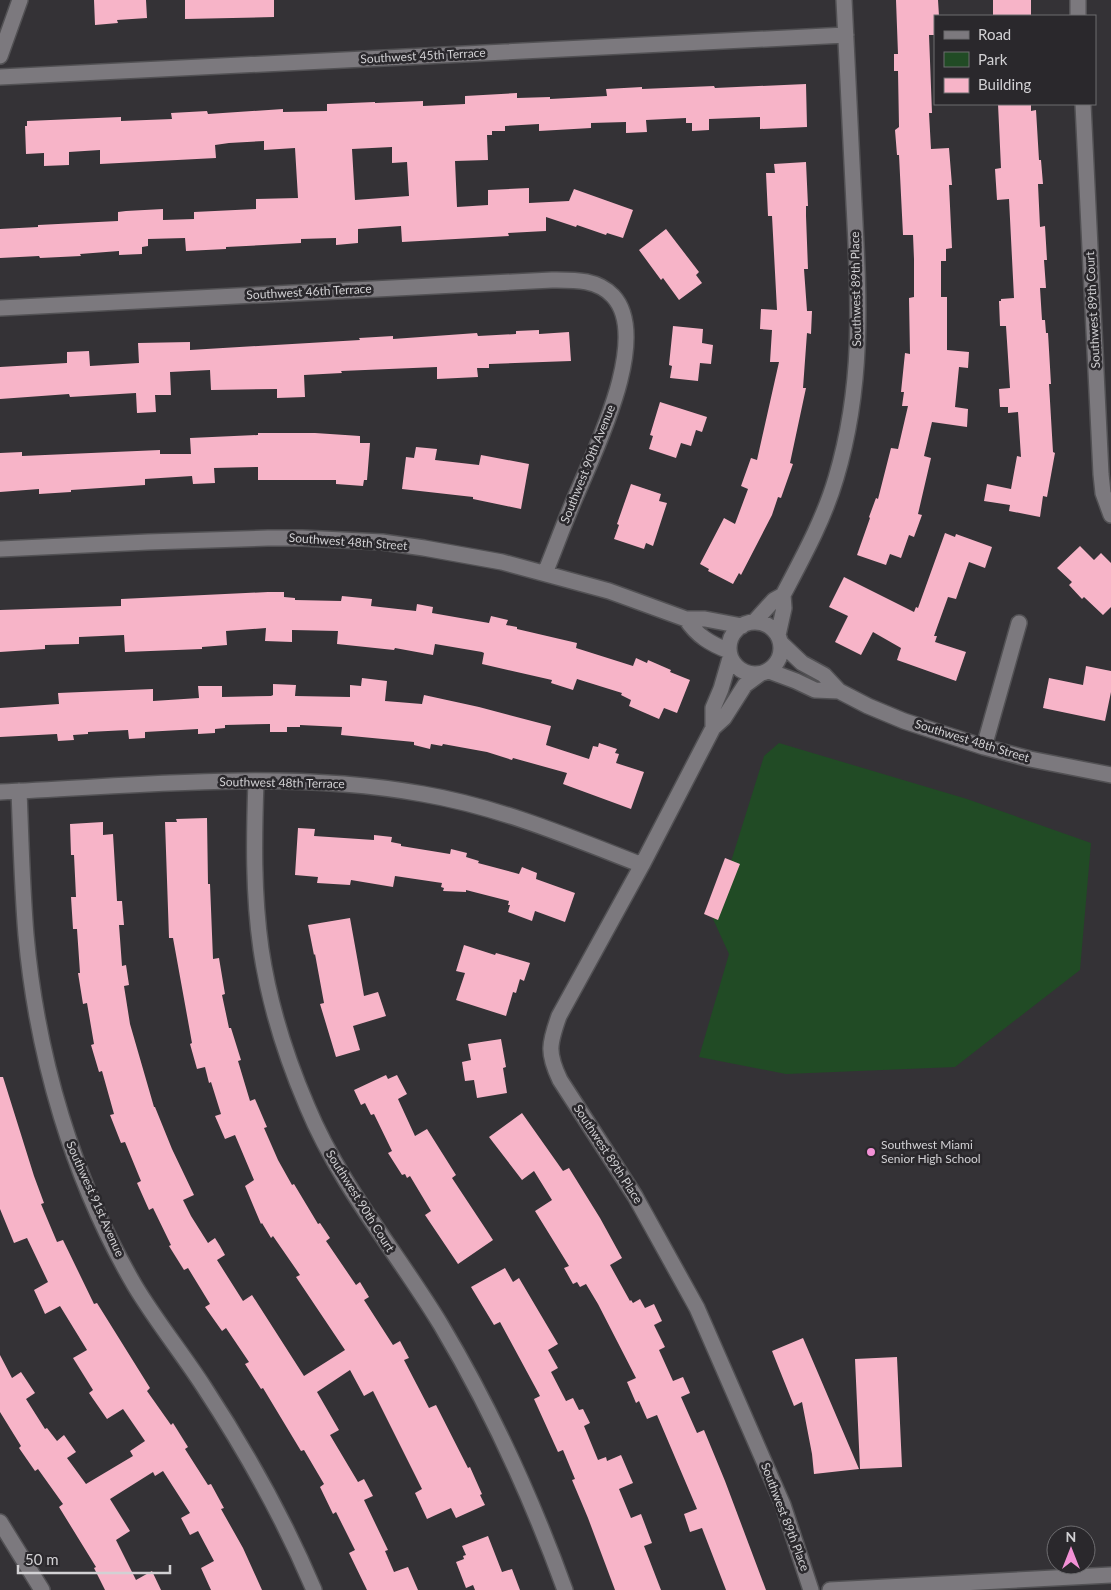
<svg xmlns="http://www.w3.org/2000/svg" width="1111" height="1590" viewBox="0 0 1111 1590" font-family="Lato,sans-serif">
	<rect width="100%" height="100%" fill="#343236"/>
	<path fill="#214b25" d="M779,743L967,799L1091,843L1080,970L955,1067L786,1074L699,1057L729,954L713,919L764,756Z"/>
	<path fill="#f7b4c8" fill-rule="evenodd" d="M94,0H146L147,18L117,20L118,23L95,25Z
		M185,0H274V17L185,19Z
		M896,0H938L939,16H935V35H929L932,113H929L931,149L949,148L952,185H949L952,248L946,249V261H941V297H947V350L969,352L968,368L959,367L955,407L968,409L967,427L932,422L924,456L931,458L918,514L922,515L914,537L909,535L901,558L890,554L886,565L857,555L870,518L869,517L876,498L878,499L891,448L898,449L908,406H902L904,392H901L905,353L910,354L909,298L914,297V259L913,235H903L899,155H897L895,130L899,127L898,71H894V54H898Z
		M993,0H1031V16H993Z
		M806,84L807,127L760,129V117L709,119V130L692,131V123H686V118L646,120L647,132L626,133V122L591,123V128L539,131V124L505,126V131H492V135H487L488,160L455,161L457,207L488,205V190L529,188V203L569,201L574,189L633,210L623,238L607,233L606,235L577,225L576,227L546,217V231L508,233L509,236L402,242L401,226L358,229V243L336,245V238L301,239V243L226,247V249L186,251L185,238L148,239V246L142,247V254L119,255V251L80,254L81,256L40,258L39,256L0,258V229L38,227V225L118,221V212L126,211L163,209V220L194,219V212L256,209V199L298,198L295,148L264,150V141L229,143L215,145L216,158L100,164V150L69,152V165L44,166V153L26,154L25,126H27V121L121,117V121L172,119L171,113L207,111L208,114L283,109V112L327,111V104L375,102V103L423,101V106L465,104V96L517,93V98L550,97V99L607,96L606,89L642,87V89L714,86L715,88ZM392,147V163L407,162L409,196L355,200L352,149Z
		M998,104H1031V111L1036,110L1039,160H1041L1043,184H1038L1040,227L1045,226L1047,260H1044L1046,288H1040L1042,320H1045L1046,333H1048L1051,384H1049L1053,452L1055,453L1047,497L1043,496L1040,517L1009,511L1010,505L984,501L987,484L1011,489L1017,456L1021,457L1018,412L1008,413V407H1000L999,389L1010,388L1006,326H1000L999,301H1001V299L1014,298L1009,199L997,200L995,169L1001,168Z
		M806,162L808,206H806V216L808,269H804L807,311H812L811,334L807,333L803,388H806L790,463L793,464L781,498L778,497L772,515L741,575L739,573L733,584L708,571L709,569L700,564L724,518L735,524L748,489L741,486L751,458L757,460L779,362H770L772,330L760,329L761,309L777,310L772,216H768L766,173H775L774,164Z
		M666,229L699,272L696,275L702,283L679,300L663,278L661,280L639,250Z
		M673,326L703,329L702,343L713,345L711,364L700,363L698,381L670,378L672,366L669,365Z
		M539,330V334L569,332L571,361L489,364V368H477L478,377L437,379V367L341,371L342,373L304,375L305,397L277,398V389L211,390L210,370L170,372L171,395H155L156,412L137,413L136,393L70,397L69,394L0,399V367L67,363V352L89,351L90,366L139,363L138,343L190,342V350L360,340L359,338L393,336V339L477,333L478,336L516,334V331Z
		M660,402L707,417L702,432L696,430L691,446L681,443L676,458L649,449L653,436L650,435Z
		M258,433H315L360,436V443H370L367,480H364L363,486L336,484V480H258V467L214,468L215,483L193,484L192,476L145,479V485L71,490V492L39,494V489L0,492V453L22,452V456L160,450V454H191L190,438L258,435Z
		M416,447L437,449L435,460L479,465L481,455L529,464L521,509L473,499V497L402,489L406,457L414,458Z
		M631,484L661,494L659,501L667,503L653,546L646,543L644,549L614,539L619,525L617,524Z
		M945,533L955,537L956,534L992,547L985,568L969,562L956,599L948,597L934,636H937L935,642L966,652L956,681L897,660L901,648L873,632L861,655L835,642L848,616L829,607L844,577L914,612L916,607L918,608Z
		M1080,546L1094,560L1101,553L1111,563V607L1103,615L1084,597L1082,599L1069,585L1072,582L1057,568Z
		M268,592H284V597L295,598V600L341,601L342,596L372,599L371,606L416,611L417,604L433,607L432,613L489,623L491,616L508,620L506,625L517,627V629L577,643L576,648L633,666L636,658L647,663L648,660L671,670L670,672L690,680L677,713L664,708L659,719L629,706L631,700L621,695L622,693L577,679L573,690L551,683L552,680L482,664L484,653L482,652L435,644L433,655L395,648L394,650L337,644L338,631L292,630V642L265,641L266,628L226,631L227,645L202,647V649L125,652L124,635L79,637V644L45,645V649L0,652V610L121,606V599Z
		M1086,666L1111,671V692L1105,721L1043,708L1049,678L1083,685Z
		M362,678L387,681L385,701L422,704L424,695L479,707L551,726L546,745L589,759L593,746L598,747L599,743L617,749L615,753L619,754L616,763L644,772L631,809L563,784L567,773L513,758L512,760L487,752L443,744L442,746L431,744L430,749L414,745V742L341,735L342,727L300,725V727H287V732H270V724L225,725V728L215,729V733L198,734V729L145,732V738L129,739L128,730L88,732V734L73,735L74,740L58,741L57,734L0,737V708L59,704L58,693L153,689V701L199,698L198,686H222V697L271,696L273,695V684L296,685L295,696L350,697V685L361,686Z
		M207,818L208,884H210L213,959L219,958L225,994L222,995L229,1028H231L241,1060L238,1061L250,1101L255,1099L267,1127L264,1128L278,1160L292,1185L294,1184L318,1224L320,1223L330,1238L326,1241L356,1285L360,1282L369,1297L364,1300L393,1345L400,1341L409,1358L404,1360L429,1408L436,1405L468,1468L470,1467L482,1494L480,1495L485,1505L456,1518L451,1508L427,1519L415,1493L422,1489L373,1391L364,1396L350,1370L317,1392L339,1430L330,1435L358,1482L364,1479L373,1496L364,1500L388,1550L385,1551L394,1572L408,1567L418,1590H367L349,1553L355,1550L336,1512L333,1514L320,1487L324,1484L304,1450L301,1451L263,1388L261,1389L245,1364L249,1362L226,1328L222,1331L205,1307L210,1304L188,1268L184,1270L169,1246L171,1245L153,1208L149,1210L137,1183L141,1181L125,1142L121,1143L110,1115L114,1114L102,1071L99,1072L91,1045L94,1044L87,1003L83,1004L78,973H80L77,929H73L71,897H76L74,855H71L70,824L103,822V835L113,834L117,901H122L124,925H119L122,966L126,965L129,985L124,986L130,1024L154,1107H155L172,1149L194,1195L183,1200L191,1216L208,1243L215,1238L220,1246L225,1255L217,1260L243,1301L252,1295L304,1376L345,1350L296,1277L300,1275L273,1236L271,1238L262,1223L261,1224L245,1186L254,1180L235,1135L225,1139L215,1116L221,1114L211,1082L209,1083L205,1067L197,1069L190,1044L192,1043L173,938H169L165,822H177L176,819Z
		M298,828L315,829L314,836L374,840V835L392,837L391,842L401,844V846L450,854L451,849L467,853L466,857L479,861L478,863L519,874L522,867L537,873L536,879L575,893L565,922L535,911L532,921L508,912L510,905H508L509,901L466,890V892L443,891L444,888L441,887L442,883L395,876L393,887L351,880L350,885L317,883L318,877L295,875Z
		M725,858L740,864L718,920L704,914Z
		M350,918L364,996L378,992L386,1016L353,1026L360,1050L336,1057L320,1004L324,1003L315,954L314,955L308,925Z
		M464,945L495,955L496,953L530,963L524,981L520,979L516,993L513,992L506,1016L456,1000L465,973L456,971Z
		M501,1039L506,1067L503,1068L507,1093L477,1098L474,1080L465,1081L462,1062L471,1060L468,1044Z
		M386,1075L388,1079L397,1075L407,1094L398,1099L415,1136L427,1129L456,1175L452,1178L493,1240L458,1264L425,1215L431,1211L410,1176L407,1178L405,1174L402,1175L388,1153L392,1151L374,1114L371,1115L365,1103L361,1105L354,1090Z
		M0,1077H3L34,1176L44,1203L41,1204L57,1242L63,1240L94,1304L97,1303L150,1388L147,1391L171,1425L173,1423L188,1447L185,1449L208,1485L211,1484L224,1508L221,1509L243,1548L262,1590H211L201,1568L214,1561L198,1531L190,1535L181,1518L190,1513L163,1471L155,1476L153,1472L110,1499L130,1531L116,1540L136,1580L152,1571L161,1590H105L94,1568L96,1567L59,1507L63,1504L38,1469L35,1471L19,1448L21,1446L0,1412V1355L12,1378L21,1372L35,1393L26,1399L45,1429L47,1428L57,1441L64,1435L76,1452L67,1458L86,1484L133,1456L130,1451L145,1441L123,1409L107,1419L89,1393L93,1390L73,1358L87,1350L60,1306L45,1314L34,1290L48,1282L27,1238L14,1243L0,1209Z
		M522,1113L563,1171L569,1168L600,1218L622,1258L610,1265L630,1301L631,1300L633,1303L640,1299L645,1308L654,1304L662,1321L654,1325L665,1347L659,1350L673,1381L683,1377L690,1393L681,1397L697,1433L704,1430L725,1481L766,1590H726L702,1528L690,1532L684,1514L697,1509L657,1415L647,1419L639,1401L636,1403L627,1382L636,1378L598,1304L586,1284L580,1287L577,1282L573,1284L564,1268L569,1266L535,1211L552,1200L534,1171L522,1180L489,1137Z
		M505,1268L513,1282L519,1278L558,1344L548,1350L558,1368L551,1372L566,1401L573,1398L579,1410L583,1409L590,1423L584,1426L598,1460L606,1457L607,1461L621,1455L633,1483L619,1489L631,1518L641,1514L652,1543L644,1546L661,1590H615L588,1518L572,1480L575,1479L563,1450L558,1452L534,1399L540,1396L500,1322L494,1325L471,1287Z
		M803,1338L818,1373L859,1469L814,1474L812,1454L802,1402L794,1406L772,1351Z
		M897,1357L902,1467L860,1469L855,1359Z
		M488,1536L502,1572L512,1569L520,1590H475L473,1585L466,1588L456,1562L464,1559L463,1556L466,1555L462,1546Z"/>
	<g fill="none" stroke-linecap="round" stroke-linejoin="round">
		<g stroke="#525154" stroke-width="18">
			<path id="minor" d="M1078,0V16
				M0,56L20,0
				M0,77L846,35
				M1083,104L1101,474L1103,493L1111,515
				M0,308L552,280C574,280 597,279 613,296C651,337 596,448 578,491C566,518 556,546 545,573
				M0,549L148,542L268,538H302L382,542L424,548L502,562L609,591L686,619H705L742,626
				M686,619C697,636 711,644 729,651
				M729 648a26 26 0 1 1 52 0a26 26 0 1 1-52 0Z
				M754,622L774,600L783,595C803,557 824,519 836,478C864,384 859,300 854,204C851,136 847,68 844,0
				M778,635L784,608L783,595
				M782,644L802,663L824,675L839,691L868,706L904,721L984,747L1030,759L1111,775
				M769,671L796,681L815,690L839,691
				M760,674L745,685L724,718L713,728L642,865L559,1016C549,1044 547,1053 560,1080L635,1196L697,1308L783,1505L811,1590
				M713,728V708L721,689L730,658
				M984,747L1019,623
				M256,781C254,837 253,893 261,949C269,1003 286,1057 307,1106C340,1186 397,1252 441,1325C491,1409 532,1499 565,1590
				M19,791C21,839 22,887 26,935C37,1057 73,1180 135,1286C156,1321 182,1353 204,1387C246,1451 284,1519 314,1590
				M0,792C140,786 283,769 423,794C499,807 570,837 642,865
				M0,1522L42,1590
				M830,1590L1111,1575"/>
		</g>
		<use href="#minor" stroke="#7c797e" stroke-width="15"/>
	</g>
	<circle fill="#f391d6" stroke="#2a282c" stroke-width="2" cx="871" cy="1152" r="5"/>
	<g text-anchor="middle" stroke-width="5" stroke-linejoin="round" paint-order="stroke">
		<g font-size="12" fill="#d2d1d4" stroke="#2a282c">
			<text transform="translate(423 56) rotate(-3)" y="4">Southwest 45th Terrace</text>
			<text transform="translate(856 289) rotate(-91)" y="4">Southwest 89th Place</text>
			<text transform="translate(309 292) rotate(-3)" y="4">Southwest 46th Terrace</text>
			<text transform="translate(1093 310) rotate(-93)" y="4">Southwest 89th Court</text>
			<text transform="translate(588 464) rotate(-68)" y="4">Southwest 90th Avenue</text>
			<text transform="translate(348 542) rotate(4)" y="4">Southwest 48th Street</text>
			<text transform="translate(972 741) rotate(17)" y="4">Southwest 48th Street</text>
			<text transform="translate(282 783) rotate(1)" y="4">Southwest 48th Terrace</text>
			<text transform="translate(608 1154) rotate(57)" y="4">Southwest 89th Place</text>
			<text transform="translate(95 1199) rotate(66)" y="4">Southwest 91st Avenue</text>
			<text transform="translate(360 1201) rotate(58)" y="4">Southwest 90th Court</text>
			<text transform="translate(785 1517) rotate(69)" y="4">Southwest 89th Place</text>
		</g>
		<g font-size="12" fill="#d2d1d4" stroke="#2a282c" text-anchor="start">
			<text x="881" y="1149">Southwest Miami<tspan x="881" dy="14">Senior High School</tspan></text>
		</g>
	</g>
	<rect x="934" y="15" width="162" height="90" fill="#2a282c" stroke="#6d6c6f"/>
	<rect x="944" y="31" width="25" height="8" fill="#7c797e" stroke="#6d6c6f"/>
	<text x="978" y="40" font-size="15" fill="#d2d1d4">Road</text>
	<rect x="944" y="52" width="25" height="15" fill="#214b25" stroke="#6d6c6f"/>
	<text x="978" y="65" font-size="15" fill="#d2d1d4">Park</text>
	<rect x="944" y="78" width="25" height="15" fill="#f7b4c8" stroke="#6d6c6f"/>
	<text x="978" y="90" font-size="15" fill="#d2d1d4">Building</text>
	<g transform="translate(1071 1550)"><circle r="24" fill="#2a282c" stroke="#6d6c6f"/>
	<path d="M0-4L9 19L0 12L-9 19Z" fill="#f391d6"/>
	<text y="-8" font-size="14" font-weight="bold" text-anchor="middle" fill="#d2d1d4">N</text>
	</g>
	<path d="M18 1565v8h152v-8" fill="none" stroke="#d2d1d4" stroke-width="2.5"/>
	<text x="25" y="1565" font-size="15" fill="#d2d1d4" stroke="#2a282c" stroke-width="4" paint-order="stroke">50 m</text>
</svg>
